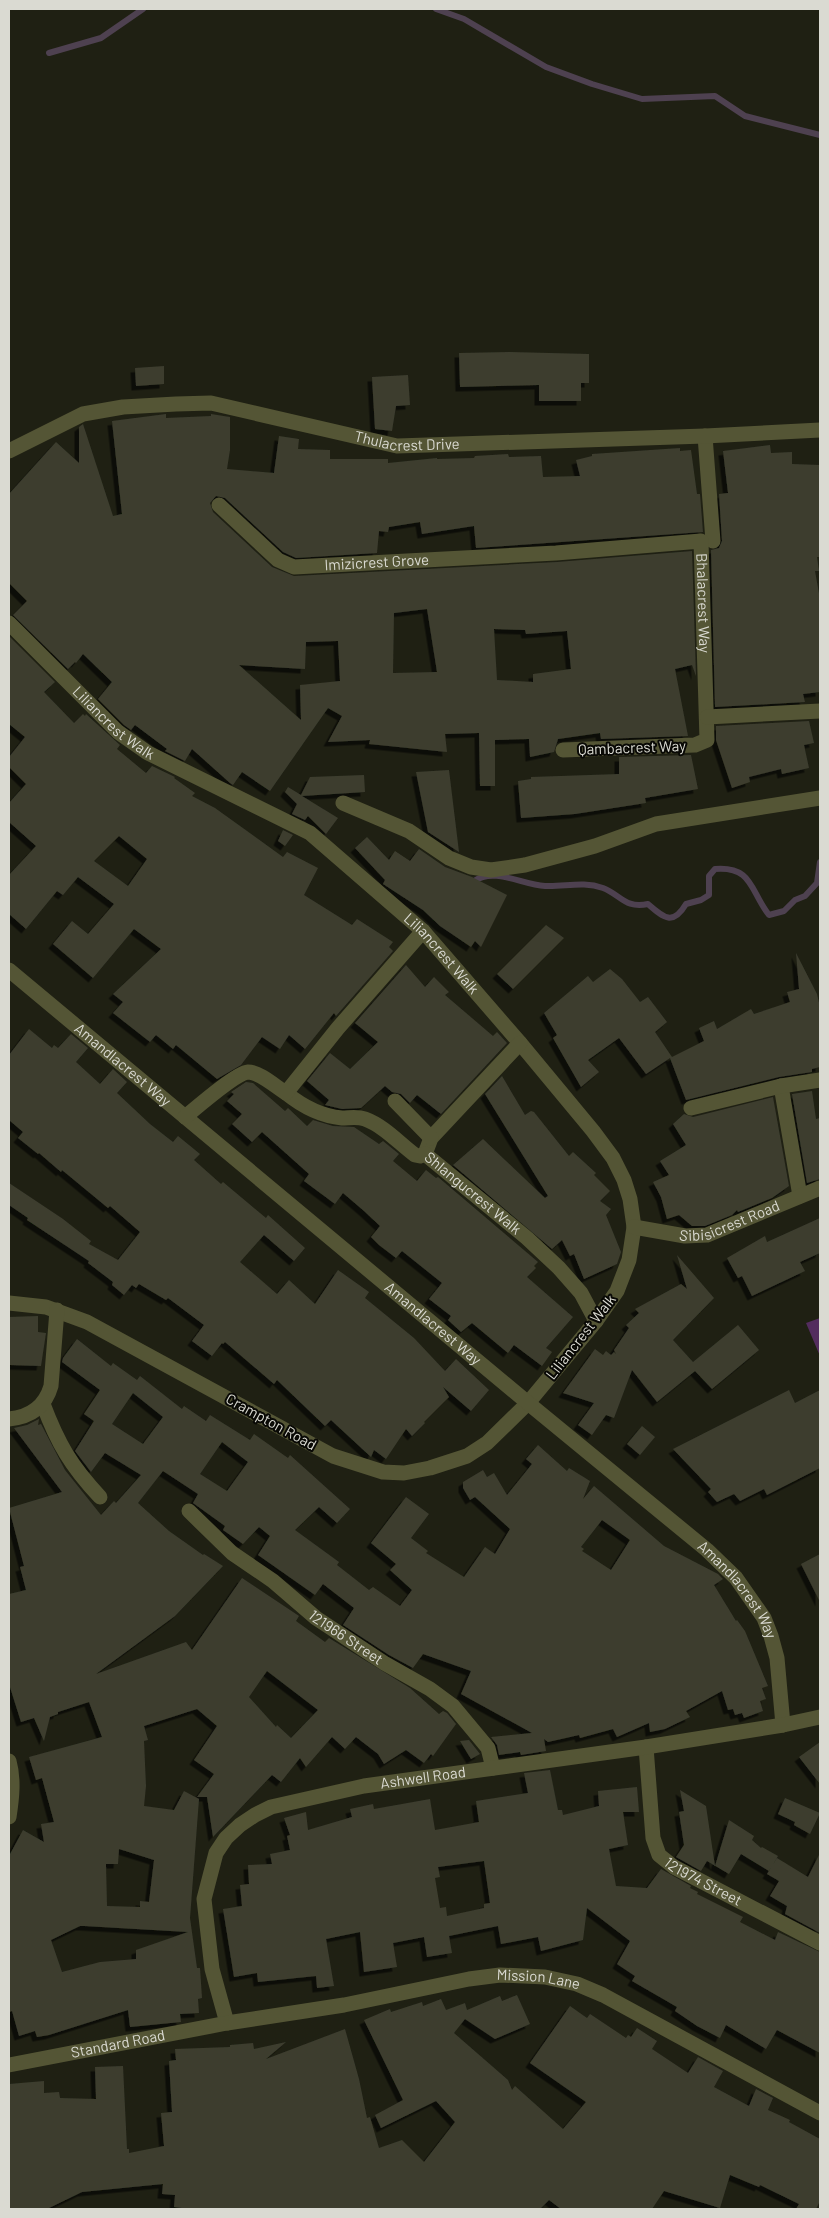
<svg xmlns="http://www.w3.org/2000/svg" width="829" height="2218" viewBox="0 0 829 2218" font-family="Barlow,sans-serif">
	<defs>
		<filter id="shadow"><feDropShadow dx="-4.5" dy="4.5" stdDeviation="0" flood-color="#0009"/></filter>
	</defs>
	<rect width="100%" height="100%" fill="#1f2013"/>
	<path fill="#532c5e" d="M820,1318V1356L806,1323Z"/>
	<g fill="none" stroke-linecap="round" stroke-linejoin="round">
		<path stroke="#4e4150" stroke-width="6" d="M436,9L464,19L546,67L592,84L642,99L715,96L745,116L820,135
			M49,53L101,38L143,9
			M474,885V881C495,867 522,885 545,886C565,887 583,881 603,888C621,895 625,909 648,904C664,918 673,926 686,904L701,900L709,895V876L715,869C753,866 750,891 769,915L784,911L795,900L805,896L817,883L820,862"/>
	</g>
	<path fill="#3c3d2f" fill-rule="evenodd" filter="url(#shadow)" d="M510,352L589,354V383H581V401H539V385L460,387L459,353Z
		M164,366V384L136,386L135,368Z
		M408,375L410,405L396,406L392,431L375,429L372,377Z
		M166,414V418L211,416V414L230,417V450L227,469L274,473L279,436L299,439L298,449L330,450V459H388V463L437,458V459L474,458L475,456L508,454L509,457L541,456L543,477L580,476L576,460L592,456V454L680,448V451L691,450L697,494H700L703,532L476,548L474,526L422,534L420,522L389,527L388,532L379,531L377,553L296,558L283,552L225,498L216,496L210,503L213,512L272,567L294,576L557,562L692,551L696,676L692,665L675,669L688,736L601,739L600,733L558,739L554,752L530,757L529,739L495,740V786H480L479,733L445,734L447,752L369,744L370,740L328,742L342,716L328,708L270,791L242,772L233,785L230,783L192,749L185,761L165,751L167,749L135,725L131,730L124,725L98,699L112,682L83,654L76,663L75,662L68,669L13,615L27,601L9,583V494L56,442L79,463V427L83,424L113,516L122,514L112,421ZM427,609L437,672L393,673L394,613ZM494,629L525,630L526,634L567,631L571,669L533,674V682L497,680ZM338,641L340,681L300,685L301,720L239,665L305,669L306,642Z
		M770,445L771,453L792,452V464L820,465V557H817L819,571H815L820,599V692L803,694L805,702L715,707L711,550L719,548L722,541L719,494L728,493L723,451Z
		M9,636L55,682L44,692L74,723L83,714L85,716L86,714L120,745L117,749L146,773L152,766L175,777L174,778L195,793L192,796L215,808L283,857L287,852L318,868L304,895L352,925L357,919L393,942L389,947L393,951L336,1016L334,1013L305,1049L289,1035L280,1049L262,1037L241,1065L217,1079L176,1045L173,1049L156,1035L150,1042L113,1013L123,1002L113,994L161,949L134,929L93,978L53,944L72,921L88,934L114,904L78,877L63,895L57,891L26,929L9,914V875L36,846L9,822V803L26,784L9,767V757L25,737L9,724ZM119,836L147,859L128,886L94,861Z
		M809,721L814,743L804,745L809,768L782,774L781,769L749,777L750,782L732,788L716,740V726Z
		M691,755L698,789L645,798L646,803L575,814L521,818L518,781L531,779V777L619,774V757Z
		M449,770L459,852L428,832L416,772Z
		M364,775L365,792L302,796L338,818L326,834L308,816L305,820L292,814L297,804L285,792L288,787L301,795L310,777Z
		M283,830L293,835L285,846L278,841Z
		M367,837L389,860L395,851L410,861L419,849L445,867L472,877L507,895L481,947L475,941L471,947L440,926L423,910L383,884L385,880L355,848Z
		M546,925L564,938L513,989L497,974Z
		M796,953L817,994L820,1007V1067L812,1069V1072L779,1077L686,1100L670,1058L646,1074L619,1038L588,1060L599,1072L581,1087L553,1038L557,1035L544,1013L588,976L593,982L610,969L622,979L640,1002L648,997L667,1022L655,1032L672,1057L704,1041L699,1028L714,1021L717,1029L751,1009L754,1014L790,1002L787,992L799,989Z
		M406,965L425,987L434,977L449,992L445,995L493,1036L497,1032L507,1043L441,1114L417,1095L410,1103L401,1094L392,1092L385,1086L361,1108L342,1109L325,1105L329,1100L307,1081L330,1053L350,1069L378,1042L355,1023Z
		M29,1029L52,1048L54,1045L58,1048L71,1034L88,1048L76,1062L100,1084L113,1069L127,1082L117,1093L150,1124L173,1142L178,1136L200,1154L194,1160L221,1184L223,1182L266,1218L268,1215L305,1248L294,1261L264,1235L240,1262L277,1294L289,1280L315,1304L338,1270L369,1292L365,1298L414,1338L445,1371L456,1359L489,1390L471,1411L443,1387L449,1397L424,1422L425,1423L412,1436L406,1429L386,1459L374,1450L371,1457L331,1420L325,1426L277,1380L274,1384L225,1342L223,1344L222,1343L212,1356L192,1341L204,1325L168,1298L166,1300L139,1284L136,1288L132,1285L124,1295L112,1285L113,1282L88,1263L89,1261L27,1220L28,1218L9,1205V1183L63,1219L91,1241L89,1244L118,1260L140,1232L110,1206L108,1208L62,1170L61,1172L39,1153L38,1154L18,1138L23,1132L9,1120V1055Z
		M502,1076L525,1115L531,1111L534,1112L569,1156L573,1152L596,1173L594,1175L610,1191L600,1201L611,1209L606,1215L621,1252L617,1264L584,1279L574,1254L570,1256L562,1240L552,1249L453,1165L483,1139L545,1198L548,1196L485,1094Z
		M246,1082L253,1083L285,1111L288,1108L307,1126L313,1120L333,1126L354,1127L379,1144L383,1141L399,1154L393,1161L417,1181L426,1170L436,1178L438,1177L538,1262L534,1266L536,1268L527,1277L573,1317L546,1348L552,1352L542,1366L514,1345L508,1353L472,1323L461,1332L448,1320L451,1316L429,1299L442,1283L402,1251L396,1258L379,1245L371,1237L380,1226L364,1211L343,1193L335,1204L304,1181L309,1174L262,1132L252,1142L232,1124L242,1114L227,1101L234,1094L231,1092Z
		M812,1091L816,1119L820,1118V1179L807,1183L792,1094Z
		M773,1097L789,1186L772,1198L738,1212L737,1210L732,1215L705,1226H692L679,1215L667,1219L661,1197L653,1182L669,1175L660,1161L686,1145L673,1124L684,1114L693,1117Z
		M820,1218V1253L800,1262L805,1271L752,1296L742,1276L738,1278L727,1258L765,1236L767,1242Z
		M677,1255L714,1298L673,1340L693,1362L738,1325L759,1350L712,1389L695,1371L657,1402L632,1370L614,1418L606,1415L592,1435L578,1425L594,1403L563,1393L595,1349L603,1355L606,1351L611,1355L614,1352L616,1354L614,1350L629,1328L626,1325L639,1313L635,1309L681,1284L687,1289Z
		M38,1316V1332L46,1333L41,1366L9,1365V1317Z
		M77,1339L111,1366L113,1363L137,1380L140,1376L182,1409L184,1406L206,1421L210,1415L250,1440L254,1434L288,1458L290,1455L350,1509L337,1523L319,1507L295,1530L339,1562L337,1565L369,1590L373,1587L400,1606L412,1590L390,1570L396,1564L371,1543L406,1497L429,1514L411,1538L428,1551L426,1553L464,1577L485,1547L495,1554L510,1529L475,1497L470,1500L463,1488V1482L483,1470L487,1477L494,1473L507,1495L532,1464L526,1459L538,1445L567,1471L569,1468L590,1481L583,1499L594,1486L664,1546L718,1574L723,1579L714,1585L736,1621L737,1620L745,1631L768,1686L762,1688L766,1699L760,1701L763,1711L744,1718L742,1713L735,1715L733,1709L728,1710L722,1691L686,1711L690,1717L665,1729L650,1732L649,1723L617,1737L613,1729L580,1738L579,1735L548,1742L544,1739L546,1751L521,1755L520,1752L499,1755L497,1745L491,1737L532,1733L461,1694L471,1671L423,1654L413,1668L389,1655L343,1625L354,1608L323,1584L315,1595L258,1555L270,1536L259,1527L243,1544L223,1530L225,1526L193,1503L198,1494L163,1471L138,1503L169,1531L203,1555L204,1554L223,1566L175,1616L96,1674L186,1642L192,1650L242,1578L299,1616L296,1621L325,1642L329,1638L410,1688L439,1714L443,1711L447,1713L456,1724L433,1756L431,1754L424,1763L406,1750L384,1764L378,1754L356,1737L345,1749L332,1737L306,1767L300,1758L281,1782L272,1775L213,1837L207,1797H197L214,1774L194,1760L217,1726L197,1709L144,1726L148,1740L144,1741L146,1786L144,1806L174,1810L184,1791L199,1799L190,1918L197,1968H200L202,1998L198,1999L199,2013L180,2014L181,2022L130,2027L128,2010L49,2035L37,2037L35,2031L19,2036L12,2011L9,2012V1856L23,1830L44,1842L41,1824L54,1822L42,1778L36,1780L29,1757L102,1737L89,1702L58,1712V1714L50,1717L44,1741L34,1718L21,1722L9,1684V1594L26,1590L20,1567L24,1566L9,1508L62,1492L14,1428L27,1425L39,1419L38,1425L41,1424L65,1470L101,1515L114,1501L116,1503L141,1475L105,1453L91,1472L75,1451L94,1421L84,1414L100,1390L62,1362L63,1358ZM133,1393L163,1417L143,1444L112,1424ZM222,1442L248,1462L227,1491L200,1474ZM602,1520L630,1540L611,1570L582,1551L584,1549L581,1547ZM267,1671L318,1710L291,1738L277,1725L276,1727L249,1697ZM119,1849L154,1860L149,1902L140,1901V1907L107,1906L106,1864H118ZM80,1926H84L188,1932L136,1950V1959L100,1962L62,1972L51,1940Z
		M789,1390L795,1403L820,1390V1468L767,1495L764,1489L740,1501L734,1494L717,1502L708,1492L711,1489L673,1449Z
		M642,1426L655,1437L640,1455L627,1444Z
		M820,1554V1602L801,1564Z
		M469,1740L480,1754L471,1759L460,1741Z
		M820,1742V1784L799,1757Z
		M550,1770L558,1810H562L563,1815L599,1806L598,1791L637,1787L639,1812H623L628,1845L609,1849L616,1886L647,1888L661,1869L691,1886L690,1888L698,1892L697,1894L743,1917L740,1922L775,1940L778,1932L820,1952V2053L777,2030L766,2049L726,2025L720,2038L697,2026L675,2011L677,2007L632,1981L635,1976L617,1964L630,1941L587,1908L583,1940L541,1951L538,1937L501,1944L498,1926L449,1936L452,1953L427,1957L424,1937L393,1943L397,1967L364,1972L360,1932L326,1939L334,1986L317,1988L316,1976L258,1982L257,1973L234,1977L223,1909L242,1906L240,1885L249,1884L248,1865L272,1864L270,1854L290,1850L287,1836L290,1835L284,1818L306,1812L308,1830L352,1817L350,1809L373,1804L374,1809L430,1799L435,1830L479,1822L476,1801L528,1793L524,1773ZM484,1861L490,1903L484,1904V1908L447,1916L446,1907L440,1908L435,1878L440,1877L438,1867Z
		M680,1790L706,1806L715,1866L729,1820L754,1836L752,1840L761,1848L762,1847L778,1856L769,1871L741,1854L729,1874L707,1861L701,1871L676,1857L684,1845L679,1812L684,1811Z
		M785,1798L820,1813L810,1834L794,1825L795,1822L778,1814Z
		M820,1853V1933L785,1914L787,1906L770,1896L779,1881L767,1874L777,1858L808,1877Z
		M517,1995L530,2024L495,2039L465,2019L454,2033L508,2080L512,2090L515,2086L563,2129L586,2102L530,2063L570,2006L587,2018L590,2014L626,2038L628,2035L631,2037L637,2028L657,2041L652,2049L688,2073L698,2057L723,2071L714,2087L749,2106L756,2089L773,2098L768,2110L790,2120L789,2122L820,2139V2201L816,2209H796L799,2204L760,2185L759,2187L730,2175L720,2208L664,2191L652,2209H561L549,2200L540,2209H190L174,2207L175,2195L162,2194L163,2184L82,2192L47,2209H9V2084L44,2081V2093L59,2092L60,2098L96,2099L95,2067L123,2066L127,2149H129V2153L164,2146L161,2113L172,2112L169,2061L176,2060L175,2049L230,2047V2045L253,2043L254,2049L286,2042L266,2059L345,2029L359,2079L367,2118L370,2117L379,2148L402,2140L424,2162L455,2122L436,2101L381,2128L375,2115L403,2100L364,2020L390,2009L391,2012L422,2002L423,2006L441,1999L446,2010L465,2003L467,2010L500,1996L502,2001Z"/>
	<g fill="none" stroke-linecap="round" stroke-linejoin="round">
		<g stroke="#545535" stroke-width="15">
			<path d="M705,436L713,541"/>
			<path id="s1" d="M9,451L83,414L123,407L176,404L211,403L397,446L705,436L820,430"/>
			<path id="s2" d="M219,505L278,560L294,567L556,553L701,541L707,740L695,745L563,750"/>
			<path id="s3" d="M9,623L118,732L148,753L310,833L423,931L520,1043L593,1131L613,1158L624,1180L630,1199L634,1227L629,1260L617,1291L596,1321L528,1403L487,1443L467,1456L430,1468L404,1473L383,1472L333,1456L87,1322L46,1307L9,1303"/>
			<path d="M707,717L820,711"/>
			<path d="M343,803L409,831L449,858L471,867L491,870L525,865L595,846L656,824L820,798"/>
			<path id="s4" d="M9,970L528,1403L707,1550L736,1578L764,1618L771,1636L777,1658L783,1725"/>
			<path id="s5" d="M520,1043L431,1138L425,1154L527,1238L559,1268L581,1293L596,1321"/>
			<path d="M781,1086L800,1196"/>
			<path d="M286,1093C302,1106 320,1116 342,1118C349,1118 357,1116 365,1119C384,1126 399,1143 415,1155L420,1156L425,1154"/>
			<path d="M395,1101L431,1138"/>
			<path d="M691,1108L781,1086L820,1080"/>
			<path d="M185,1117C196,1108 236,1073 248,1072C260,1072 276,1087 286,1093L338,1028L423,931"/>
			<path id="s6" d="M634,1227L685,1236L707,1235L820,1188"/>
			<path d="M43,1404C58,1444 71,1466 100,1497"/>
			<path d="M9,1419C30,1417 45,1407 51,1386L57,1310"/>
			<path id="s7" d="M189,1511L232,1553L273,1581L316,1618L384,1663L430,1689L453,1706L488,1748L493,1768"/>
			<path id="s8" d="M646,1747L653,1838L659,1855L674,1867L820,1943"/>
			<path d="M9,1761C14,1779 12,1798 9,1817"/>
			<path id="s9" d="M227,2023L212,1969L204,1899L216,1853L226,1838L240,1825L255,1815L271,1807L364,1786L646,1747L783,1725L820,1717"/>
			<path id="s10" d="M9,2065L227,2023L344,2005L469,1979L500,1975L545,1977L577,1984L603,1995L820,2113"/>
		</g>
	</g>
	<g text-anchor="middle" stroke-width="4" stroke-linejoin="round" paint-order="stroke">
		<g font-size="15" fill="#dadad2" stroke="#090905">
			<text dy="5" stroke="none"><textPath href="#s1" startOffset="412">Thulacrest Drive</textPath></text>
			<text dy="5" stroke="none"><textPath href="#s2" startOffset="181">Imizicrest Grove</textPath></text>
			<text dy="5" stroke="none"><textPath href="#s2" startOffset="568">Bhalacrest Way</textPath></text>
			<text dy="5" stroke="none"><textPath href="#s3" startOffset="145">Liliancrest Walk</textPath></text>
			<text transform="translate(632 748) rotate(-2)" y="5">Qambacrest Way</text>
			<text dy="5" stroke="none"><textPath href="#s3" startOffset="550">Liliancrest Walk</textPath></text>
			<text dy="5" stroke="none"><textPath href="#s4" startOffset="148">Amandlacrest Way</textPath></text>
			<text dy="5" stroke="none"><textPath href="#s5" startOffset="209">Shlangucrest Walk</textPath></text>
			<text dy="5" stroke="none"><textPath href="#s6" startOffset="99">Sibisicrest Road</textPath></text>
			<text dy="5" stroke="none"><textPath href="#s4" startOffset="552">Amandlacrest Way</textPath></text>
			<text transform="translate(581 1337) rotate(-52)" y="5">Liliancrest Walk</text>
			<text transform="translate(271 1422) rotate(29)" y="5">Crampton Road</text>
			<text dy="5" stroke="none"><textPath href="#s4" startOffset="958">Amandlacrest Way</textPath></text>
			<text dy="5" stroke="none"><textPath href="#s7" startOffset="202">121966 Street</textPath></text>
			<text dy="5" stroke="none"><textPath href="#s9" startOffset="402">Ashwell Road</textPath></text>
			<text dy="5" stroke="none"><textPath href="#s8" startOffset="161">121974 Street</textPath></text>
			<text dy="5" stroke="none"><textPath href="#s10" startOffset="538">Mission Lane</textPath></text>
			<text dy="5" stroke="none"><textPath href="#s10" startOffset="111">Standard Road</textPath></text>
		</g>
	</g>
	<rect width="829" height="2218" fill="none" stroke="#dadad2" stroke-width="20"/>
</svg>
